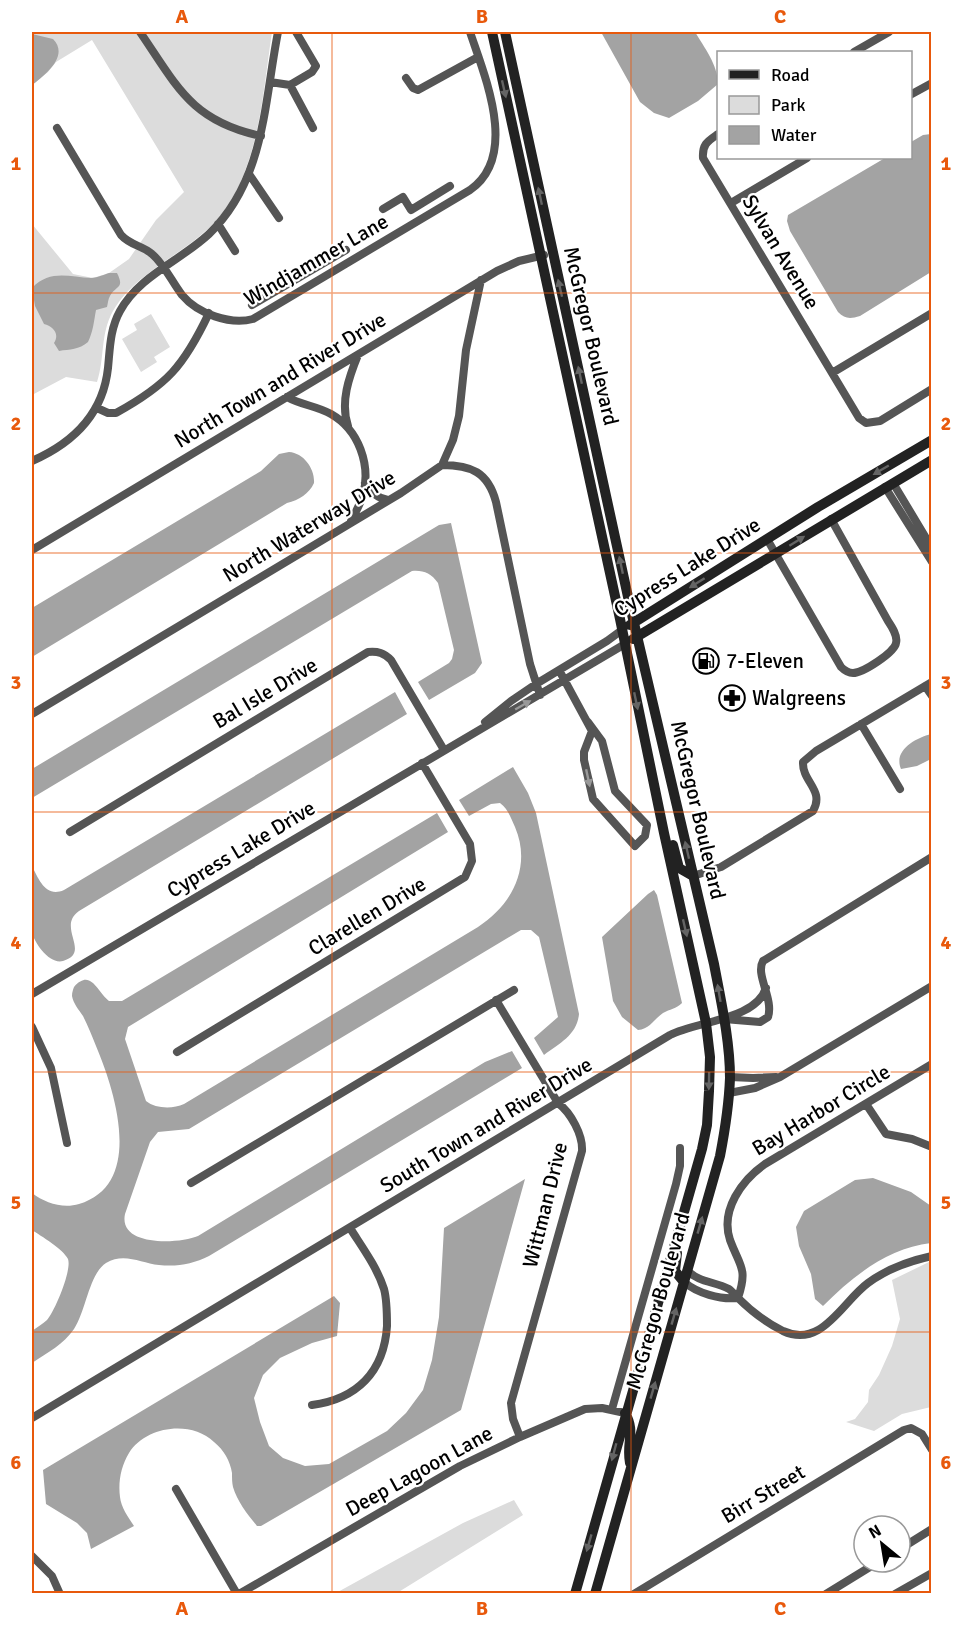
<svg xmlns="http://www.w3.org/2000/svg" width="963" height="1625" viewBox="0 0 963 1625" font-family="Signika,sans-serif">
	<rect width="100%" height="100%" fill="#fff"/>
	<path fill="#dcdcdc" d="M32,32H272C263,90 260,161 224,211C194,252 139,267 113,311C100,334 105,358 97,382L66,377L32,395V224L73,274L93,278L109,273L129,259L156,220L184,192L92,40L56,62L48,72L32,85Z
		M151,314L170,347L154,357L157,362L141,372L122,339L137,330L134,324Z
		M929,1262H931V1407L902,1414L874,1431L846,1422L855,1419L868,1402L869,1390L879,1375L892,1346L900,1319L892,1280Z
		M514,1500L523,1515L397,1593H336L463,1523Z"/>
	<path fill="#a3a3a3" d="M601,32H695C704,47 718,65 718,84L698,101L669,118L654,113L640,102Z
		M32,34L53,39C70,56 44,76 32,85Z
		M931,134V272L860,316C850,319 845,319 838,312L790,231L787,221L788,215L885,158H910L911,142L923,135Z
		M109,273H117C125,289 116,285 110,296C108,299 108,303 107,307L96,310C94,321 93,332 88,342C79,350 70,349 59,351L54,343C60,334 53,326 44,324L35,306L32,288C50,269 69,277 91,278C96,278 103,275 109,273Z
		M289,452C304,453 315,469 314,483C309,494 299,500 287,503L32,657V608L261,471L279,454Z
		M451,523L482,663L475,673L429,700L418,682L449,663L452,659L454,650L438,583C431,573 423,570 412,571L32,798V769L439,525Z
		M395,692L407,714L79,911C56,927 92,953 63,961C50,965 34,943 32,932C28,917 31,883 32,866C39,880 46,898 64,890Z
		M931,734V759L917,766L901,769C893,750 916,738 931,734Z
		M513,767L528,793L536,813L579,1014C577,1035 560,1043 544,1055L534,1038L558,1017L539,937L531,930H521L189,1129L158,1132L150,1142L125,1214C118,1247 179,1244 198,1236L485,1062L512,1051L522,1068L209,1256C193,1264 177,1267 159,1265C141,1263 124,1252 106,1263C89,1274 86,1311 74,1329C64,1344 47,1353 32,1363V1331C37,1327 43,1324 47,1320C55,1311 72,1270 68,1259C63,1249 41,1236 32,1230V1193C45,1203 63,1209 79,1204C145,1184 115,1091 96,1046C92,1036 88,1026 83,1016C79,1010 73,1003 72,996C72,992 73,990 74,987C91,968 97,992 109,1001H122L437,813L448,832L128,1027L125,1039L146,1101C156,1109 173,1109 184,1104L478,927C512,905 532,867 515,827C511,818 508,809 500,803L491,804L469,816L459,800Z
		M654,890L657,895L682,1003C676,1009 670,1009 663,1013C654,1019 650,1029 638,1030L622,1017L613,1001L602,937L648,894Z
		M873,1178L911,1192L931,1206V1243C888,1248 853,1276 823,1306L815,1299L811,1274L799,1246L796,1227L804,1211L855,1180Z
		M525,1179L461,1410L261,1526H257C248,1515 237,1501 233,1487C232,1483 232,1478 232,1473C230,1461 224,1450 214,1442C191,1420 146,1426 129,1453C121,1466 118,1482 120,1497C121,1507 128,1517 134,1526L91,1549L87,1533L77,1523L46,1504L43,1470L334,1296L340,1303L337,1336L312,1343L280,1358L263,1375L254,1398L260,1422L269,1446L283,1458L305,1466L329,1464L387,1431L406,1413L423,1390L432,1360L439,1317L444,1228Z"/>
	<g fill="none" stroke-linecap="round" stroke-linejoin="round">
		<path stroke="#555" stroke-width="8" d="M140,32C177,86 191,121 261,136
			M854,52L889,32
			M406,78L413,88L418,90L478,57
			M270,82L290,85L312,72L316,66L296,32
			M290,85L313,128
			M910,95L932,83
			M57,128L121,235C131,246 142,245 152,254C164,264 172,282 182,295C198,314 230,325 253,319L470,190C519,156 485,77 470,32
			M718,134C708,141 702,144 703,158L859,418L866,423L880,421L932,389
			M249,174L279,218
			M731,203L807,158
			M383,209L403,197L411,210L450,186
			M218,224L235,251
			M252,305L346,250
			M832,373L932,313
			M287,397C301,405 317,406 331,414C359,430 371,465 363,495C360,505 355,513 351,521
			M97,408L108,413H116C167,385 184,366 209,313
			M348,426C340,402 349,377 358,355
			M32,461C73,443 103,415 108,368C110,348 110,329 120,311C139,276 180,261 209,234C265,180 264,103 278,32
			M442,465C471,465 488,472 496,502L530,664L540,695
			M365,483C371,492 377,498 388,500
			M893,483L932,548
			M885,487L932,562
			M767,539L841,667C844,670 848,673 853,673C863,673 895,652 896,643C898,636 892,627 888,621L831,519
			M32,550L497,271L519,261L544,255
			M559,670L592,731L584,752V760L593,799L635,846L645,836L647,825L615,791L602,741L588,722
			M925,686L932,696
			M32,714L401,493L442,465L453,440L459,416L466,350L481,280
			M485,722L511,701L536,684L607,641L622,630
			M861,724L900,789
			M70,832L368,652C378,651 384,653 391,660L444,750
			M693,876L721,867L813,811C825,790 802,782 803,762L816,751L932,682
			M32,994L625,644
			M496,1000L558,1103C571,1113 583,1135 582,1151L511,1403L513,1419L520,1437
			M724,1019L760,1022L768,1017C774,999 755,975 763,961L932,857
			M32,1027L51,1068L67,1143
			M177,1052L465,877L472,861L470,844L422,763
			M730,1077L753,1078L776,1077
			M729,1093L755,1088L780,1077L932,986
			M866,1104L886,1134L912,1139L932,1147
			M191,1183L514,990
			M687,1270C699,1283 714,1281 729,1289C732,1291 735,1295 738,1298C751,1311 767,1323 783,1331C822,1349 842,1302 868,1283C887,1269 909,1261 932,1256
			M684,1282C697,1293 720,1300 738,1298
			M738,1298C748,1268 740,1267 730,1240C720,1210 742,1180 765,1164L932,1064
			M312,1405C357,1399 384,1372 387,1326C387,1313 387,1300 384,1289C377,1267 362,1247 350,1228
			M612,1409L676,1184L680,1166V1148
			M32,1418L670,1035C697,1021 756,1020 766,988
			M176,1489L237,1594
			M900,1549L932,1529
			M32,1556L52,1576L60,1594
			M239,1594L460,1466L520,1437L585,1409L602,1408L625,1413
			M634,1594L904,1430L911,1428L922,1434L932,1450
			M826,1594L878,1562
			M895,1594L932,1573"/>
		<path stroke="#222" stroke-width="10" d="M492,32L620,619L664,833L706,1023L710,1057L709,1091L707,1125L702,1149L575,1594
			M505,32L630,606L714,964C721,1001 730,1041 730,1078C729,1104 725,1130 720,1156L595,1594
			M630,625L818,507L932,440
			M633,639L932,460
			M673,845L679,868L693,876
			M677,1253L675,1271L684,1282
			M625,1413C636,1432 626,1442 630,1463"/>
	</g>
	<defs><path id="oneway-solid" d="M-6-.8H1V-3.2L6.5 0L1 3.2V.8H-6Z" transform="scale(1.5)"/></defs>
	<g fill="#646464">
		<use href="#oneway-solid" transform="translate(504 89) rotate(77)"/>
		<use href="#oneway-solid" transform="translate(540 196) rotate(-102)"/>
		<use href="#oneway-solid" transform="translate(560 288) rotate(-103)"/>
		<use href="#oneway-solid" transform="translate(580 375) rotate(-102)"/>
		<use href="#oneway-solid" transform="translate(881 470) rotate(150)"/>
		<use href="#oneway-solid" transform="translate(797 541) rotate(-32)"/>
		<use href="#oneway-solid" transform="translate(621 565) rotate(-102)"/>
		<use href="#oneway-solid" transform="translate(697 583) rotate(148)"/>
		<use href="#oneway-solid" transform="translate(636 701) rotate(78)"/>
		<use href="#oneway-solid" transform="translate(687 850) rotate(-103)"/>
		<use href="#oneway-solid" transform="translate(685 928) rotate(77)"/>
		<use href="#oneway-solid" transform="translate(719 993) rotate(-100)"/>
		<use href="#oneway-solid" transform="translate(709 1081) rotate(91)"/>
		<use href="#oneway-solid" transform="translate(700 1225) rotate(-74)"/>
		<use href="#oneway-solid" transform="translate(674 1316) rotate(-74)"/>
		<use href="#oneway-solid" transform="translate(653 1390) rotate(-74)"/>
		<use href="#oneway-solid" transform="translate(614 1452) rotate(105)"/>
		<use href="#oneway-solid" transform="translate(589 1543) rotate(106)"/>
	</g>
	<g fill="#999">
		<use href="#oneway-solid" transform="translate(523 705) rotate(-30)"/>
		<use href="#oneway-solid" transform="translate(588 778) rotate(78)"/>
	</g>
	<path fill="none" stroke="#e8590c" stroke-width="1.5" stroke-opacity="0.55" d="M332,32V1594M631,32V1594M32,293H932M32,553H932M32,812H932M32,1072H932M32,1332H932"/>
	<defs>
		<g id="fuel-ring" transform="scale(1.35)"><circle r="9.5" fill="#fff" stroke="#000" stroke-width="1.5"/><path d="M-5.5-6h7V0h2V4h1.3V-2.5L3-4.5l.8-.8L6-3V5H2.5V1h-1V6h-7ZM-4.2-4.7v3.2H.2V-4.7Z" fill="#000"/></g>
		<g id="pharmacy-ring" transform="scale(1.35)"><circle r="9.5" fill="#fff" stroke="#000" stroke-width="1.5"/><path d="M-2-6h4v4h4v4h-4v4h-4v-4h-4v-4h4Z" fill="#000"/></g>
	</defs>
	<g fill-rule="evenodd">
		<use href="#fuel-ring" x="706" y="661"/>
		<use href="#pharmacy-ring" x="732" y="698"/>
	</g>
	<g text-anchor="middle" stroke-width="4.5" stroke-linejoin="round" paint-order="stroke">
		<g font-size="21" fill="#000" stroke="#fff">
			<text transform="translate(781 252) rotate(59)" y="7">Sylvan Avenue</text>
			<text transform="translate(316 260) rotate(-30)" y="7">Windjammer Lane</text>
			<text transform="translate(591 336) rotate(77)" y="7">McGregor Boulevard</text>
			<text transform="translate(280 380) rotate(-31)" y="7">North Town and River Drive</text>
			<text transform="translate(309 526) rotate(-31)" y="7">North Waterway Drive</text>
			<text transform="translate(687 567) rotate(-32)" y="7">Cypress Lake Drive</text>
			<text transform="translate(265 693) rotate(-31)" y="7">Bal Isle Drive</text>
			<text transform="translate(698 810) rotate(77)" y="7">McGregor Boulevard</text>
			<text transform="translate(241 849) rotate(-31)" y="7">Cypress Lake Drive</text>
			<text transform="translate(367 916) rotate(-31)" y="7">Clarellen Drive</text>
			<text transform="translate(821 1110) rotate(-31)" y="7">Bay Harbor Circle</text>
			<text transform="translate(486 1125) rotate(-31)" y="7">South Town and River Drive</text>
			<text transform="translate(545 1205) rotate(-76)" y="7">Wittman Drive</text>
			<text transform="translate(658 1301) rotate(-74)" y="7">McGregor Boulevard</text>
			<text transform="translate(419 1471) rotate(-29)" y="7">Deep Lagoon Lane</text>
			<text transform="translate(763 1494) rotate(-31)" y="7">Birr Street</text>
		</g>
		<g font-size="21" fill="#000" stroke="#fff" text-anchor="start">
			<text x="726" y="668">7-Eleven</text>
			<text x="752" y="705">Walgreens</text>
		</g>
	</g>
	<rect width="963" height="1625" fill="none" stroke="#ffffff" stroke-width="66"/>
	<rect x="717" y="51" width="195" height="108" fill="#ffffff" stroke="#999999" stroke-width="1.5"/>
	<rect x="729" y="70" width="30" height="9" fill="#222222" stroke="#999999" stroke-width="1.5"/>
	<text x="771" y="81" font-size="18" fill="#000000">Road</text>
	<rect x="729" y="96" width="30" height="18" fill="#dcdcdc" stroke="#999999" stroke-width="1.5"/>
	<text x="771" y="111" font-size="18" fill="#000000">Park</text>
	<rect x="729" y="126" width="30" height="18" fill="#a3a3a3" stroke="#999999" stroke-width="1.5"/>
	<text x="771" y="141" font-size="18" fill="#000000">Water</text>
	<g transform="translate(882 1544) rotate(330)"><circle r="28" fill="#ffffff" stroke="#999999" stroke-width="1.5"/>
	<path d="M0-4.5L10 22L0 15L-10 22Z" fill="#000000"/>
	<text y="-9" font-size="16" font-weight="bold" text-anchor="middle" fill="#000000">N</text>
	</g>
	<rect x="33" y="33" width="897" height="1559" fill="none" stroke="#e8590c" stroke-width="2"/>
	<g font-size="20" text-anchor="middle" font-weight="bold" fill="#e8590c">
		<text x="182" y="23">A</text>
		<text x="482" y="23">B</text>
		<text x="780" y="23">C</text>
		<text x="16" y="170">1</text>
		<text x="946" y="170">1</text>
		<text x="16" y="430">2</text>
		<text x="946" y="430">2</text>
		<text x="16" y="689">3</text>
		<text x="946" y="689">3</text>
		<text x="16" y="949">4</text>
		<text x="946" y="949">4</text>
		<text x="16" y="1209">5</text>
		<text x="946" y="1209">5</text>
		<text x="16" y="1469">6</text>
		<text x="946" y="1469">6</text>
		<text x="182" y="1615">A</text>
		<text x="482" y="1615">B</text>
		<text x="780" y="1615">C</text>
	</g>
</svg>
